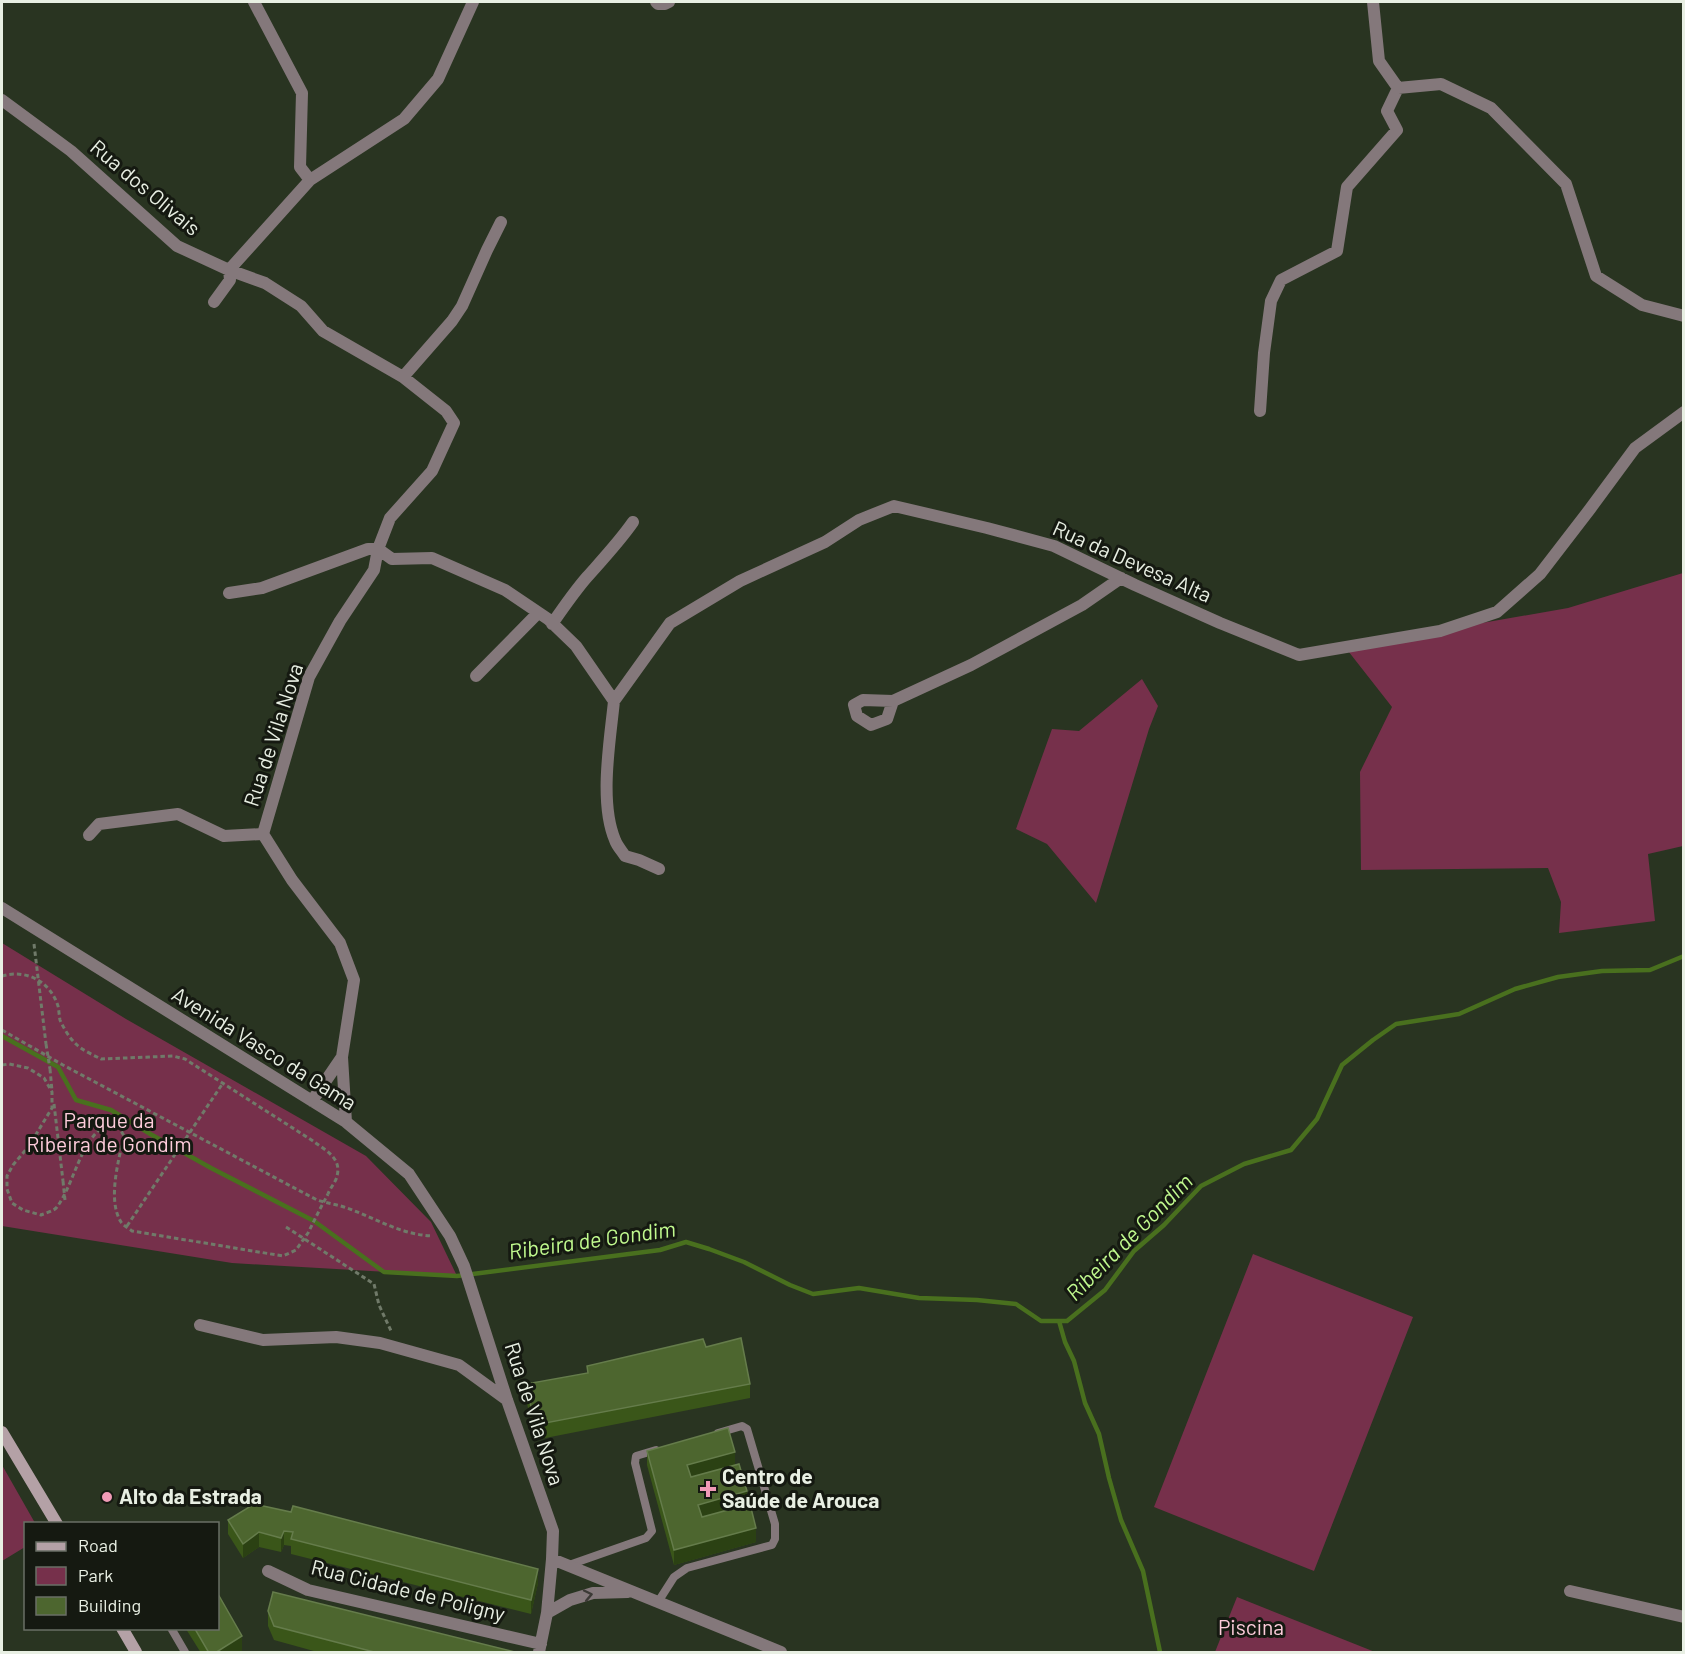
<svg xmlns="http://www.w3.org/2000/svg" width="1685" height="1654" viewBox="0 0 1685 1654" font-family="Barlow,sans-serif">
	<rect width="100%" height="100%" fill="#293421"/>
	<path fill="#76304b" d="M1683,573V846L1648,854L1655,921L1559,933L1561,902L1548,868L1361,870L1360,772L1392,707L1345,647L1568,608Z
		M1142,679L1158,706L1149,729L1096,903L1047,844L1016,829L1052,729L1079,731Z
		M2,943L126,1019L366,1156L431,1222L457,1276L232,1263L2,1226Z
		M1253,1254L1413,1317L1314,1571L1154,1507Z
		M2,1465L35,1523L26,1524L25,1547L2,1561Z
		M1237,1597L1375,1652H1215Z"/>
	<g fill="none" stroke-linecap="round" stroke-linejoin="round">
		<path stroke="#49701e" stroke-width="4.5" d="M2,1036L58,1067L76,1100L111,1110L152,1135L211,1168L314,1221L384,1272L457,1276L660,1250L686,1242L709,1249L744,1262L790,1285L813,1294L859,1288L919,1298L977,1300L1016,1304L1041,1321H1067L1105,1290L1134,1251L1164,1225L1201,1186L1244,1164L1291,1150L1317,1119L1342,1065L1373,1040L1396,1024L1459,1014L1515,989L1558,977L1602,971L1650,970L1684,956
			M1059,1321L1065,1342L1074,1361L1085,1403L1099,1434L1109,1478L1121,1520L1143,1571L1160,1652"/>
		<path stroke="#707a69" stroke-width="3" stroke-dasharray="4.5 3" stroke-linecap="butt" d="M34,944L46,1044
			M2,976C26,969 50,981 58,1006C59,1010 59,1015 60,1020C63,1027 70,1039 76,1044C82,1050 93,1055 101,1059L173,1056L185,1059L313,1141C325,1150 342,1158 337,1176C336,1182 330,1188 328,1194
			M2,1030L63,1065L317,1200C326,1203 335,1204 344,1207C374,1217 400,1235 433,1236
			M2,1065L9,1064L28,1068L44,1078L52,1092V1108L29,1146L13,1165L7,1176V1189L12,1203L23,1210L41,1215C46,1213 54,1211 57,1207C75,1182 80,1140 107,1124L119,1127L124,1136C119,1159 107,1200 121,1222C123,1225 128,1228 132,1231L283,1256L296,1250L308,1233L320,1209
			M50,1069L52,1091
			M54,1104L63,1181
			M127,1226L223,1083
			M286,1227L374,1284L379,1305L392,1333"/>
		<path stroke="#84787b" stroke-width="8" d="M569,1565L646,1538L652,1531L635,1463L636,1456L656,1450
			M658,1602L674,1577L687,1568L772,1545L775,1539V1524L747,1429L742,1426L718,1433
			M171,1628L185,1652"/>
		<path stroke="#84787b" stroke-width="12" d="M254,2L302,93L300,167L310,180
			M656,2L658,4H665L669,2
			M1373,2L1379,61L1398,88L1441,84L1491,108L1566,184L1596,276L1642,305L1684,316
			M2,100L71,151L177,246L229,270L310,180L404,119L438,79L473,2
			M214,302L230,280L229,270L265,283L301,306L323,331L403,377L446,411L454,423L432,471L390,518L378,549L374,570L340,621L309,677L263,834L292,880L340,943L354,980L342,1057L346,1122
			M403,377L452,321L462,306L487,250L501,222
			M1260,411L1264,353L1271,301L1281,280L1337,251L1347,187L1397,130L1387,111L1398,88
			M378,549L392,559L432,558L505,590L548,619L576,646L614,701
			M229,593L262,588L368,549H378
			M552,624C563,608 574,592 587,577C603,559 619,542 633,522
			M476,676L538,613
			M614,701L670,623L740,581L825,542L859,520L894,506L987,528L1054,546L1135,585L1220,623L1299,655L1440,631L1497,612L1540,574L1590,509L1635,448L1684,412
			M614,701C610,741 599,802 615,840C617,846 622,851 625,856L639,860L659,869
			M893,701L887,719L871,725L857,716L854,705L863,700L893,701L971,665L1082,605L1121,578
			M89,835L99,824L178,814L224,836L263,834
			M2,908L346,1122L409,1174L450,1236L464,1266L507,1400L553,1531L552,1559L547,1613L539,1652
			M312,1101L342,1057
			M200,1325L263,1340L336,1337L380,1343L459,1365L507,1400
			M552,1559L781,1652
			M268,1571L308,1590L541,1644
			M1570,1591L1684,1617
			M547,1613L570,1600L593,1593L628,1592"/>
		<path stroke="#b4a1a6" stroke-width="12" d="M2,1432L57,1524
			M122,1628L136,1652"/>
		<path stroke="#707a69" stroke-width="3" stroke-dasharray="4.5 3" stroke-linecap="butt" d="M46,1044L50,1069
			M63,1181L65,1200
			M320,1209L328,1194"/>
	</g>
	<path fill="#3a5619" d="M706,1347L750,1384V1398L535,1440L526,1399V1384L587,1374V1366Z
		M647,1451L735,1465L747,1505L756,1542L674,1565L647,1465Z
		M254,1504L538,1583L531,1614L291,1554V1546L284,1545L281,1552L259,1547L243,1558L228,1534V1520Z
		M268,1611L515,1653H321L274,1640L268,1626Z
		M186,1629H218L242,1651L239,1653H201Z"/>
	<path fill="#2b4113" d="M735,1452V1467L687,1480V1465Z
		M747,1491V1506L698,1519V1505Z
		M756,1528V1542L674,1565V1550Z
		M284,1531V1545L281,1552V1538Z
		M259,1532V1547L243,1558V1544Z
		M538,1569V1583L531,1614V1600Z
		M242,1636V1651L239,1653H215Z"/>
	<path fill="#4d662f" stroke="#657c4b" stroke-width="1.5" d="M741,1338L750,1384L535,1425L526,1384L588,1373L587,1366L703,1339L706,1347Z
		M728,1428L735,1452L687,1465L691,1477L739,1464L747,1491L698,1505L702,1517L750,1504L756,1528L674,1550L647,1451Z
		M254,1504L291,1512L293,1506L538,1569L531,1600L291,1539L293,1532L284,1531L281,1538L259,1532L243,1544L228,1520Z
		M273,1592L515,1652V1653H378L274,1626L268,1611Z
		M218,1594L242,1636L215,1653H209L195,1629H218Z"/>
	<defs><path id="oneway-chevron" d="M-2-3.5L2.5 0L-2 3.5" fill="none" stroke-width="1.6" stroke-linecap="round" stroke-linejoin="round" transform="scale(1.5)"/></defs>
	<use stroke="#3c3a36" href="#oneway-chevron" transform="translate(588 1595) rotate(-12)"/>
	<g fill="#f09ab6" stroke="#151911" stroke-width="2">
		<path d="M705 1480h6v6h6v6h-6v6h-6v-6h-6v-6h6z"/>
		<circle cx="107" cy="1497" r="6"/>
	</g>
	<g text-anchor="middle" stroke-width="6" stroke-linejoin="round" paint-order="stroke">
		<g font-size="21" fill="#e8efe3" stroke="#151911">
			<text transform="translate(145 188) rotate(40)" y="7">Rua dos Olivais</text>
			<text transform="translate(1132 562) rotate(24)" y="7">Rua da Devesa Alta</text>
			<text transform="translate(274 735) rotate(-72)" y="7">Rua de Vila Nova</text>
			<text transform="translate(264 1049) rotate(32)" y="7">Avenida Vasco da Gama</text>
			<text transform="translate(534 1414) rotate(72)" y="7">Rua de Vila Nova</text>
			<text transform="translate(408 1591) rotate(14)" y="7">Rua Cidade de Poligny</text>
		</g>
		<g font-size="21" fill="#feccdb" stroke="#151911">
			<text x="109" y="1128">Parque da<tspan x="109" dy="24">Ribeira de Gondim</tspan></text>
			<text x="1251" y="1635">Piscina</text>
		</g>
		<g font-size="21" font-weight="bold" fill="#e8efe3" stroke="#151911" text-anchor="start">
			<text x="722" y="1484">Centro de<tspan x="722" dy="24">Saúde de Arouca</tspan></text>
			<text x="119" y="1504">Alto da Estrada</text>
		</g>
		<g font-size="22" font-style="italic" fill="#c0f98e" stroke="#151911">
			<text transform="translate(1129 1237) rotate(-45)" y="8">Ribeira de Gondim</text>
			<text transform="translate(592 1240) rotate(-8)" y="8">Ribeira de Gondim</text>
		</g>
	</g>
	<rect width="1685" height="1654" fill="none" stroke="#e8efe3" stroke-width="6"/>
	<rect x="24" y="1522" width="195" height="108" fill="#151911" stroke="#696f65" stroke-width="1.5"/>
	<rect x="36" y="1542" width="30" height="9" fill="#b4a1a6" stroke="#696f65" stroke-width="1.5"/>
	<text x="78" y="1552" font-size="18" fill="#e8efe3">Road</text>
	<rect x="36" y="1567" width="30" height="18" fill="#76304b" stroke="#696f65" stroke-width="1.5"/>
	<text x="78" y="1582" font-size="18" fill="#e8efe3">Park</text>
	<rect x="36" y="1597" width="30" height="18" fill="#4d662f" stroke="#696f65" stroke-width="1.5"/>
	<text x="78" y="1612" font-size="18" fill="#e8efe3">Building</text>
</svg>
